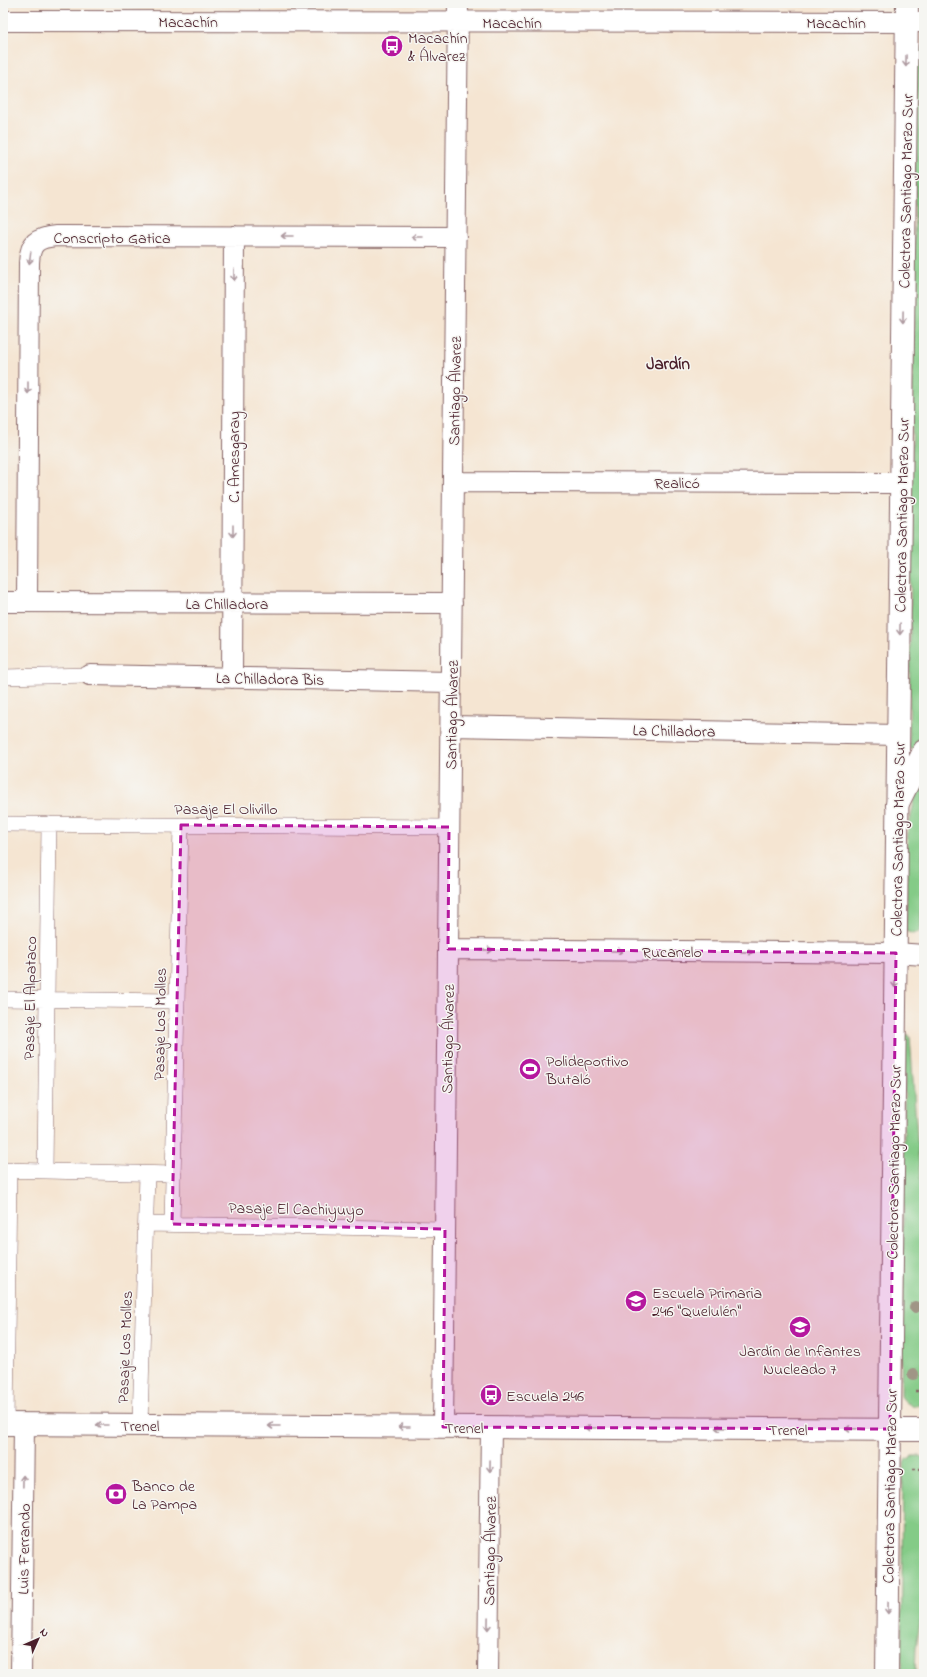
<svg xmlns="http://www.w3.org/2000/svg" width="927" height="1677" viewBox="0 0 927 1677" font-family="'Indie Flower',sans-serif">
	<rect width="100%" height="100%" fill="#f6f6f2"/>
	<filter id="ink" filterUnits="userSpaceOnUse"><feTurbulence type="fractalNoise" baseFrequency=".025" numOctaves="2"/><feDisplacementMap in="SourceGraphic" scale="8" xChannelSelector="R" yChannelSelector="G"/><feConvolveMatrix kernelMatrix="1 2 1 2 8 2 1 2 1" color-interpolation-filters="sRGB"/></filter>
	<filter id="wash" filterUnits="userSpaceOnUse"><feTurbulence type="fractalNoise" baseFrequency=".012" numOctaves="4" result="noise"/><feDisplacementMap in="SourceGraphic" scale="16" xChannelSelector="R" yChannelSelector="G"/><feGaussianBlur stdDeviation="0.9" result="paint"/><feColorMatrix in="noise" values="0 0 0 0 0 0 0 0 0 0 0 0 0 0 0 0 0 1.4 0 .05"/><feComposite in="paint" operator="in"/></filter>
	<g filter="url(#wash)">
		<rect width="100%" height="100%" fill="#f5e5d2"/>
		<path fill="#84cb87" stroke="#677559" d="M920,47H924V728L914,748L911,750L909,747L916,53L918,49Z
			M924,776C924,827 921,877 921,927L919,932L912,934L906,931L907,850L908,830L914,802Z
			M908,1034L910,1037L924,1236V1403C915,1408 906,1405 901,1396L905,1037Z
			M912,1456H920L924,1459V1597L916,1647L915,1674H901L903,1469L905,1461Z"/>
	</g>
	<g filter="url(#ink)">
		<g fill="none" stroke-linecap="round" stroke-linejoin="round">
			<g stroke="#866465" stroke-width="16">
				<path id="pedestrian" d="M3,677L90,675
					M3,824L449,827
					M3,999L177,1001
					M3,1170L174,1174
					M45,1171L49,824
					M146,1224L445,1229
					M172,1224L181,825
					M6,1424L9,1171
					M140,1425L147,1174"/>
			</g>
			<g stroke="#866465" stroke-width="22">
				<path id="minor" d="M3,21L924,22
					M453,482L901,483
					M3,602L452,603
					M27,602L29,263C30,243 36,238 56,236L456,237
					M90,675L451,682
					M232,678L234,236
					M451,726L898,735
					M448,949L896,953L924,955
					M443,1427L458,3
					M21,1674L24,1425
					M488,1674L491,1427"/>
			</g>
			<g stroke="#866465" stroke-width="24">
				<path id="tertiary" d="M3,1424L924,1430
					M887,1674L907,3"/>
			</g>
			<g stroke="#866465" stroke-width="24">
				<path id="primary" d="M897,805L924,751"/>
			</g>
			<path stroke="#866465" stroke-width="2.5" stroke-dasharray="3 3" stroke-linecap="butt" d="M915,1391H924
				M913,1469H924"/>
			<use href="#pedestrian" stroke="#fff" stroke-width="15"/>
			<use href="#minor" stroke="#fff" stroke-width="20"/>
			<use href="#tertiary" stroke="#fff" stroke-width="22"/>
			<use href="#primary" stroke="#fff" stroke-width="22"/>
		</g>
		<g fill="#a09586">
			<circle cx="915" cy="1307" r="6"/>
			<circle cx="913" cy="1374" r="6"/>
		</g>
		<defs><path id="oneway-shaft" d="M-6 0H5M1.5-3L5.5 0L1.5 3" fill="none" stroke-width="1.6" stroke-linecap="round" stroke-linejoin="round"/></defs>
		<g stroke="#ae9aa0">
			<use href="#oneway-shaft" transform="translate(906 61) rotate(91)"/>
			<use href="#oneway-shaft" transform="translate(287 236) rotate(-180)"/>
			<use href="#oneway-shaft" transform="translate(417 237) rotate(-180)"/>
			<use href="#oneway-shaft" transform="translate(30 258) rotate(97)"/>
			<use href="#oneway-shaft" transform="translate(234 275) rotate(90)"/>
			<use href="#oneway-shaft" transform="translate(903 317) rotate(91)"/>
			<use href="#oneway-shaft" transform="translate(28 388) rotate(90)"/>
			<use href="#oneway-shaft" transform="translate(233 531) rotate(90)"/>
			<use href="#oneway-shaft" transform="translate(900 629) rotate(91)"/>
			<use href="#oneway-shaft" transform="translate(487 950)"/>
			<use href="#oneway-shaft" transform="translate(617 951)"/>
			<use href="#oneway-shaft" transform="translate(747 952)"/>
			<use href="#oneway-shaft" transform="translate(895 982) rotate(91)"/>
			<use href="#oneway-shaft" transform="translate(102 1425) rotate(-180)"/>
			<use href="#oneway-shaft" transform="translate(274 1426) rotate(-180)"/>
			<use href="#oneway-shaft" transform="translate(404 1427) rotate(-180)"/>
			<use href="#oneway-shaft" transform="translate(591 1428) rotate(-180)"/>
			<use href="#oneway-shaft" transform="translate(721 1428) rotate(-180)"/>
			<use href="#oneway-shaft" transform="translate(851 1429) rotate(-180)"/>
			<use href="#oneway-shaft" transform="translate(490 1466) rotate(91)"/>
			<use href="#oneway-shaft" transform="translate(23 1481) rotate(-89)"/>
			<use href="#oneway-shaft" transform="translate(888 1608) rotate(91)"/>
			<use href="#oneway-shaft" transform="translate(488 1624) rotate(91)"/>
		</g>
	</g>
	<path fill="#b5179e" fill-opacity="0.2" stroke="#b5179e" stroke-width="3" stroke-dasharray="8 5" stroke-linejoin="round" d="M181,825L449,827L448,949L896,953L890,1429L443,1427L445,1229L172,1224Z"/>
	<defs>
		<g id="bus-disc" transform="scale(1.15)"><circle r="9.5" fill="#b5179e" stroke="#f6f6f2"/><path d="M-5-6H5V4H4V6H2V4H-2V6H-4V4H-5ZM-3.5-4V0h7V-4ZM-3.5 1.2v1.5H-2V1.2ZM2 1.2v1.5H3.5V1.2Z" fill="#fff"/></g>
		<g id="stadium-disc" transform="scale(1.15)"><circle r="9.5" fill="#b5179e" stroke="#f6f6f2"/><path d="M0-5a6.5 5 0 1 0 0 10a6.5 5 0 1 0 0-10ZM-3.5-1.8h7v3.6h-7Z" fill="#fff"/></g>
		<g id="school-disc" transform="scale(1.15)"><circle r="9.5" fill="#b5179e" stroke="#f6f6f2"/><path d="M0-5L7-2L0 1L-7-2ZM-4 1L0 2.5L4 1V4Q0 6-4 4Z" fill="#fff"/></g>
		<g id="bank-disc" transform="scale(1.15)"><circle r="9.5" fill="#b5179e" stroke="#f6f6f2"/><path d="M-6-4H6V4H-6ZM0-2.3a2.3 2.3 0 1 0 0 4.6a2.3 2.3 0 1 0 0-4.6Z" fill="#fff"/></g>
	</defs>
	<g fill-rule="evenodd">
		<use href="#bus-disc" x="392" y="46"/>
		<use href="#stadium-disc" x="530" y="1069"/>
		<use href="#school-disc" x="636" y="1301"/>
		<use href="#school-disc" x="800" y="1327"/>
		<use href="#bus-disc" x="491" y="1395"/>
		<use href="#bank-disc" x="116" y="1494"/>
	</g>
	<g text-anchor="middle" stroke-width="3" stroke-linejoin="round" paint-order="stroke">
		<g font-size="16" fill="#4a1f2b" stroke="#f6f6f2">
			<text x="188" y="27">Macachín</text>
			<text x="512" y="28">Macachín</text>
			<text x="836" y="28">Macachín</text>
			<text transform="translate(905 191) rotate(-89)" y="6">Colectora Santiago Marzo Sur</text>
			<text x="112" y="243">Conscripto Gatica</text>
			<text transform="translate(454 391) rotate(-89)" y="6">Santiago Álvarez</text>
			<text transform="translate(233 457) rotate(-90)" y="6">C. Amesgaray</text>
			<text x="677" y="488">Realicó</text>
			<text transform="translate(901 515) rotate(-89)" y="6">Colectora Santiago Marzo Sur</text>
			<text x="227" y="609">La Chilladora</text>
			<text transform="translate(270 678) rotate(1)" y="6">La Chilladora Bis</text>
			<text transform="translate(451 715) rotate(-89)" y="6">Santiago Álvarez</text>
			<text transform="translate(674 730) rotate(1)" y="6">La Chilladora</text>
			<text x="226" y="814">Pasaje El Olivillo</text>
			<text transform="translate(897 839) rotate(-89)" y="6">Colectora Santiago Marzo Sur</text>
			<text x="672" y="957">Rucanelo</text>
			<text transform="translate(29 998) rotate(-89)" y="6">Pasaje El Alpataco</text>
			<text transform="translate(159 1024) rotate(-89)" y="6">Pasaje Los Molles</text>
			<text transform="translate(447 1039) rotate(-89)" y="6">Santiago Álvarez</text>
			<text transform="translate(893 1162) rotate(-89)" y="6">Colectora Santiago Marzo Sur</text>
			<text transform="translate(296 1208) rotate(1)" y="6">Pasaje El Cachiyuyo</text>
			<text transform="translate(124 1347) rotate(-88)" y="6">Pasaje Los Molles</text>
			<text x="140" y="1431">Trenel</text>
			<text x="464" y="1433">Trenel</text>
			<text x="788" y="1435">Trenel</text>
			<text transform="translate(889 1486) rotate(-89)" y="6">Colectora Santiago Marzo Sur</text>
			<text transform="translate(23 1549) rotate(-89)" y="6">Luis Ferrando</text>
			<text transform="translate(489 1551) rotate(-89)" y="6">Santiago Álvarez</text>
		</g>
		<g font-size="16" fill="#4a1f2b" stroke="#f6f6f2" text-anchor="start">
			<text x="408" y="43">Macachín<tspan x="408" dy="18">&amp; Álvarez</tspan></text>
			<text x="546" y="1066">Polideportivo<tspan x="546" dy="18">Butaló</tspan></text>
			<text x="652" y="1298">Escuela Primaria<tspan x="652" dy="18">246 "Quelulén"</tspan></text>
			<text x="800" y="1356" text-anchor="middle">Jardín de Infantes<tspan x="800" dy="18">Nucleado 7</tspan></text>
			<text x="506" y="1401">Escuela 246</text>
			<text x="132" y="1491">Banco de<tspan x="132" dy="18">La Pampa</tspan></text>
		</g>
		<g font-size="17" font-weight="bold" fill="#4a1f2b" stroke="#f6f6f2">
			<text x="668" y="369">Jardín</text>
		</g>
	</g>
	<rect width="927" height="1677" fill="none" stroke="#f6f6f2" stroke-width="16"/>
	<g transform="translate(38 1639) rotate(45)" stroke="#f6f6f2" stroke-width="3" paint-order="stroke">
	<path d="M0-3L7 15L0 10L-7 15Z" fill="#4a1f2b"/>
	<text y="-6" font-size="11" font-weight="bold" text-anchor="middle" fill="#4a1f2b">N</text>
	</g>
</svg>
